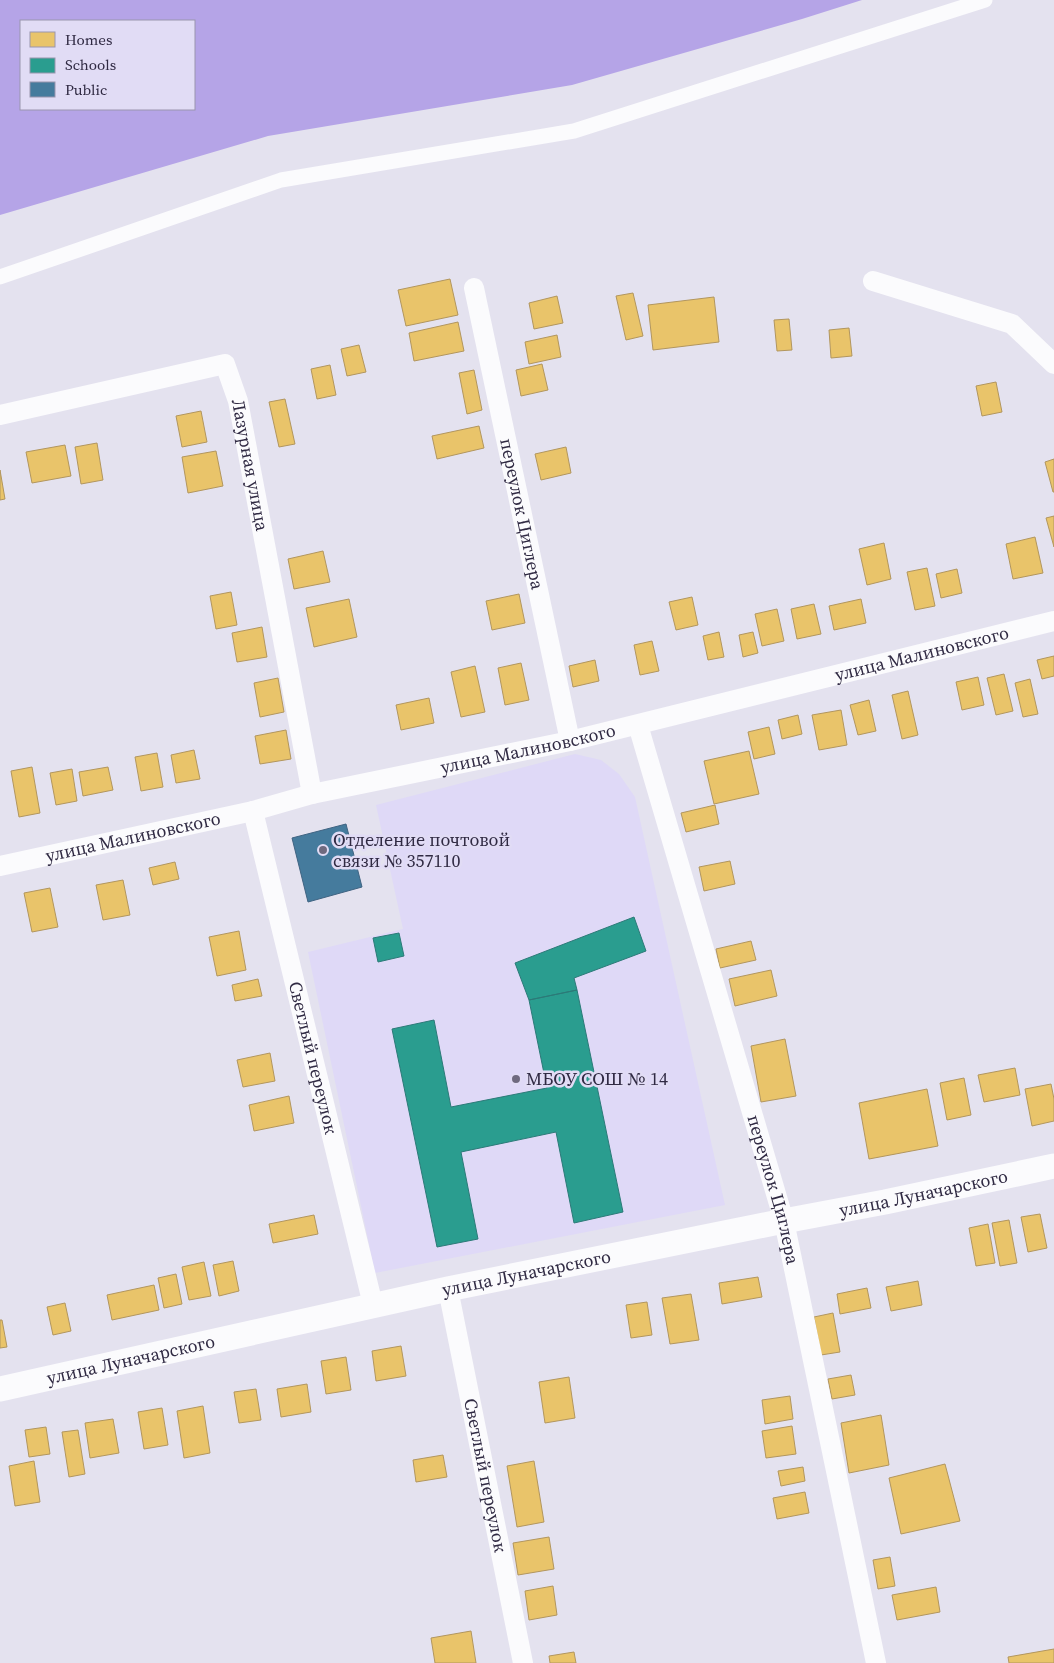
<svg xmlns="http://www.w3.org/2000/svg" width="1054" height="1663" viewBox="0 0 1054 1663" font-family="'Source Serif 4',serif">
	<rect width="100%" height="100%" fill="#e4e2ef"/>
	<path fill="#dfd9f7" d="M575,754L601,760L619,774L635,797L725,1205L375,1273L308,952L403,929L376,805Z"/>
	<path fill="#b5a4e7" fill-rule="evenodd" d="M0,0H862L802,19L572,85L268,136L0,215ZM21,21H194V109H21Z"/>
	<path fill="#e9c46a" stroke="#b2965e" d="M450,279L458,315L406,326L398,290Z
		M633,293L643,336L626,340L616,296Z
		M557,296L563,323L534,329L529,303Z
		M714,297L719,342L653,350L648,305Z
		M789,319L792,350L777,351L774,320Z
		M458,322L464,351L414,361L409,333Z
		M849,328L852,356L831,358L829,330Z
		M557,335L561,357L529,364L525,342Z
		M359,345L366,372L347,376L341,349Z
		M542,364L548,390L521,396L516,370Z
		M330,365L336,395L317,399L311,369Z
		M474,370L482,410L467,414L459,373Z
		M996,382L1002,412L982,416L976,386Z
		M285,399L295,444L279,447L269,402Z
		M201,411L207,442L182,447L176,416Z
		M479,426L484,448L437,459L432,436Z
		M97,443L103,480L81,484L75,447Z
		M65,445L71,476L32,483L26,452Z
		M566,447L571,473L541,480L535,454Z
		M216,451L223,486L188,493L182,457Z
		M1054,459V492H1053L1045,462Z
		M0,470L5,499L0,500Z
		M1054,516V547L1046,518Z
		M1035,537L1043,573L1013,579L1006,544Z
		M884,543L891,579L867,585L859,549Z
		M323,551L330,582L294,589L288,559Z
		M927,568L935,606L915,610L907,572Z
		M957,569L962,593L941,598L936,574Z
		M231,592L237,625L216,629L210,596Z
		M519,594L525,623L492,630L486,601Z
		M692,597L698,625L676,630L669,602Z
		M349,599L357,637L314,647L306,608Z
		M861,599L866,623L834,630L829,606Z
		M814,604L821,634L797,639L791,609Z
		M777,609L784,641L762,646L755,614Z
		M262,627L267,657L237,662L232,633Z
		M719,632L724,657L708,660L703,636Z
		M753,632L758,653L743,657L739,635Z
		M652,641L659,671L640,675L634,645Z
		M1054,656V676L1042,679L1037,660Z
		M595,660L599,681L573,687L569,666Z
		M521,663L529,700L505,705L498,668Z
		M475,666L485,712L461,717L451,672Z
		M1004,674L1013,711L996,715L987,678Z
		M978,677L984,705L962,710L956,682Z
		M278,678L284,712L260,717L254,683Z
		M1030,679L1038,714L1023,717L1015,683Z
		M908,691L918,735L902,739L892,695Z
		M429,698L434,723L401,730L396,705Z
		M869,700L876,731L858,735L850,705Z
		M841,710L847,745L819,750L812,715Z
		M798,715L802,734L782,739L778,720Z
		M769,727L775,754L754,759L748,732Z
		M286,730L291,759L260,764L255,736Z
		M194,750L200,779L176,783L171,755Z
		M749,751L759,794L714,804L704,761Z
		M157,753L163,787L141,791L135,757Z
		M32,767L40,813L19,817L11,771Z
		M108,767L113,790L83,796L79,772Z
		M72,769L77,801L56,805L50,773Z
		M715,805L719,824L686,832L681,813Z
		M730,861L735,884L704,891L699,867Z
		M175,862L179,879L153,885L149,868Z
		M123,880L130,915L103,920L96,885Z
		M50,888L58,927L32,932L24,893Z
		M239,931L246,970L217,976L209,937Z
		M751,941L756,960L720,968L716,949Z
		M771,970L777,996L735,1006L729,979Z
		M258,979L262,996L235,1001L232,985Z
		M785,1039L796,1096L761,1102L751,1046Z
		M270,1053L275,1081L243,1087L237,1060Z
		M1015,1068L1020,1095L984,1102L978,1075Z
		M964,1078L971,1115L947,1120L940,1083Z
		M1051,1084L1054,1099V1121L1032,1126L1025,1089Z
		M927,1089L938,1146L869,1159L859,1103Z
		M289,1096L294,1123L254,1131L249,1105Z
		M1040,1214L1047,1248L1028,1252L1021,1217Z
		M314,1215L318,1234L273,1243L269,1224Z
		M1009,1220L1017,1263L1000,1266L992,1223Z
		M988,1224L995,1263L976,1266L969,1228Z
		M233,1261L239,1291L219,1296L213,1265Z
		M204,1262L211,1296L189,1300L182,1267Z
		M176,1274L182,1304L164,1308L158,1278Z
		M758,1277L762,1297L722,1304L719,1283Z
		M918,1281L922,1305L891,1311L886,1287Z
		M154,1285L159,1310L112,1320L107,1295Z
		M867,1288L871,1308L840,1314L837,1294Z
		M691,1294L699,1340L670,1344L662,1298Z
		M647,1302L652,1335L631,1338L626,1305Z
		M65,1303L71,1331L53,1335L47,1307Z
		M833,1313L840,1352L821,1355L814,1317Z
		M0,1320H2L7,1347L0,1348Z
		M401,1346L406,1376L376,1381L372,1351Z
		M346,1357L351,1390L326,1394L321,1361Z
		M851,1375L855,1395L832,1399L828,1379Z
		M569,1377L575,1418L545,1423L539,1382Z
		M307,1384L311,1412L281,1417L277,1389Z
		M256,1389L261,1420L239,1423L234,1392Z
		M790,1396L793,1419L765,1424L762,1400Z
		M203,1406L210,1453L184,1458L177,1411Z
		M162,1408L168,1445L144,1449L138,1412Z
		M881,1415L889,1465L849,1473L841,1423Z
		M113,1419L119,1453L90,1458L85,1423Z
		M792,1426L796,1454L766,1458L762,1431Z
		M46,1427L50,1454L29,1457L25,1430Z
		M78,1430L85,1474L69,1477L62,1432Z
		M443,1455L447,1477L416,1482L413,1460Z
		M34,1461L40,1502L15,1506L9,1466Z
		M534,1461L544,1522L517,1527L507,1466Z
		M945,1464L960,1521L901,1534L889,1478Z
		M803,1467L805,1481L781,1486L778,1471Z
		M805,1492L809,1513L777,1519L773,1498Z
		M549,1537L554,1569L518,1575L513,1543Z
		M890,1557L895,1586L878,1589L873,1560Z
		M553,1586L557,1615L529,1620L525,1591Z
		M936,1587L940,1612L897,1620L892,1595Z
		M471,1631L476,1663H435L431,1638Z
		M1054,1649V1663H1009L1008,1657Z
		M574,1652L576,1663H550L549,1656Z"/>
	<path fill="#2a9d8f" stroke="#2c7a78" d="M634,917L646,951L574,978L577,990L529,1000L515,963Z
		M399,933L404,956L378,962L373,938Z
		M577,990L623,1212L574,1223L556,1132L461,1152L478,1239L437,1247L392,1029L434,1020L451,1107L547,1088L529,1000Z"/>
	<path fill="#457b9d" stroke="#3f6382" d="M346,824L362,887L308,902L292,838Z"/>
	<g fill="none" stroke-linecap="round" stroke-linejoin="round">
		<path stroke="#fbfbfd" stroke-width="15" d="M0,277L281,180L574,131L985,0"/>
		<g stroke="#fbfbfd" stroke-width="20">
			<path d="M873,281L1012,324L1054,364"/>
			<path id="s1" d="M474,288L570,741"/>
			<path id="s2" d="M0,415L225,364L238,401L312,794"/>
			<path id="s3" d="M638,725L784,1221L876,1663"/>
			<path id="s4" d="M253,811L373,1305"/>
			<path id="s5" d="M0,866L253,811L312,794L570,741L1054,621"/>
			<path id="s6" d="M448,1289L523,1663"/>
		</g>
		<path stroke="#fbfbfd" stroke-width="25" id="s7" d="M0,1389L448,1289L784,1221L885,1202L1054,1166"/>
	</g>
	<g fill="#6f6a7f" stroke="#e1dcf5" stroke-width="2">
		<circle cx="323" cy="850" r="5"/>
		<circle cx="516" cy="1079" r="5"/>
	</g>
	<g text-anchor="middle" stroke-width="5" stroke-linejoin="round" paint-order="stroke">
		<g font-size="18" fill="#302a43" stroke="#e1dcf5">
			<text dy="6" stroke="none"><textPath href="#s2" startOffset="335">Лазурная улица</textPath></text>
			<text dy="6" stroke="none"><textPath href="#s1" startOffset="231">переулок Циглера</textPath></text>
			<text dy="6" stroke="none"><textPath href="#s5" startOffset="946">улица Малиновского</textPath></text>
			<text dy="6" stroke="none"><textPath href="#s5" startOffset="541">улица Малиновского</textPath></text>
			<text dy="6" stroke="none"><textPath href="#s5" startOffset="136">улица Малиновского</textPath></text>
			<text dy="6" stroke="none"><textPath href="#s4" startOffset="254">Светлый переулок</textPath></text>
			<text dy="6" stroke="none"><textPath href="#s3" startOffset="484">переулок Циглера</textPath></text>
			<text dy="6" stroke="none"><textPath href="#s7" startOffset="944">улица Луначарского</textPath></text>
			<text dy="6" stroke="none"><textPath href="#s7" startOffset="539">улица Луначарского</textPath></text>
			<text dy="6" stroke="none"><textPath href="#s7" startOffset="134">улица Луначарского</textPath></text>
			<text dy="6" stroke="none"><textPath href="#s6" startOffset="190">Светлый переулок</textPath></text>
		</g>
		<g font-size="18" fill="#302a43" stroke="#e1dcf5" text-anchor="start">
			<text x="333" y="846">Отделение почтовой<tspan x="333" dy="21">связи № 357110</tspan></text>
			<text x="526" y="1085">МБОУ СОШ № 14</text>
		</g>
	</g>
	<rect x="20" y="20" width="175" height="90" fill="#e1dcf5" stroke="#9a95ae"/>
	<rect x="30" y="32" width="25" height="15" fill="#e9c46a" stroke="#9a95ae"/>
	<text x="65" y="45" font-size="15" fill="#302a43">Homes</text>
	<rect x="30" y="58" width="25" height="15" fill="#2a9d8f" stroke="#9a95ae"/>
	<text x="65" y="70" font-size="15" fill="#302a43">Schools</text>
	<rect x="30" y="82" width="25" height="15" fill="#457b9d" stroke="#9a95ae"/>
	<text x="65" y="95" font-size="15" fill="#302a43">Public</text>
</svg>
